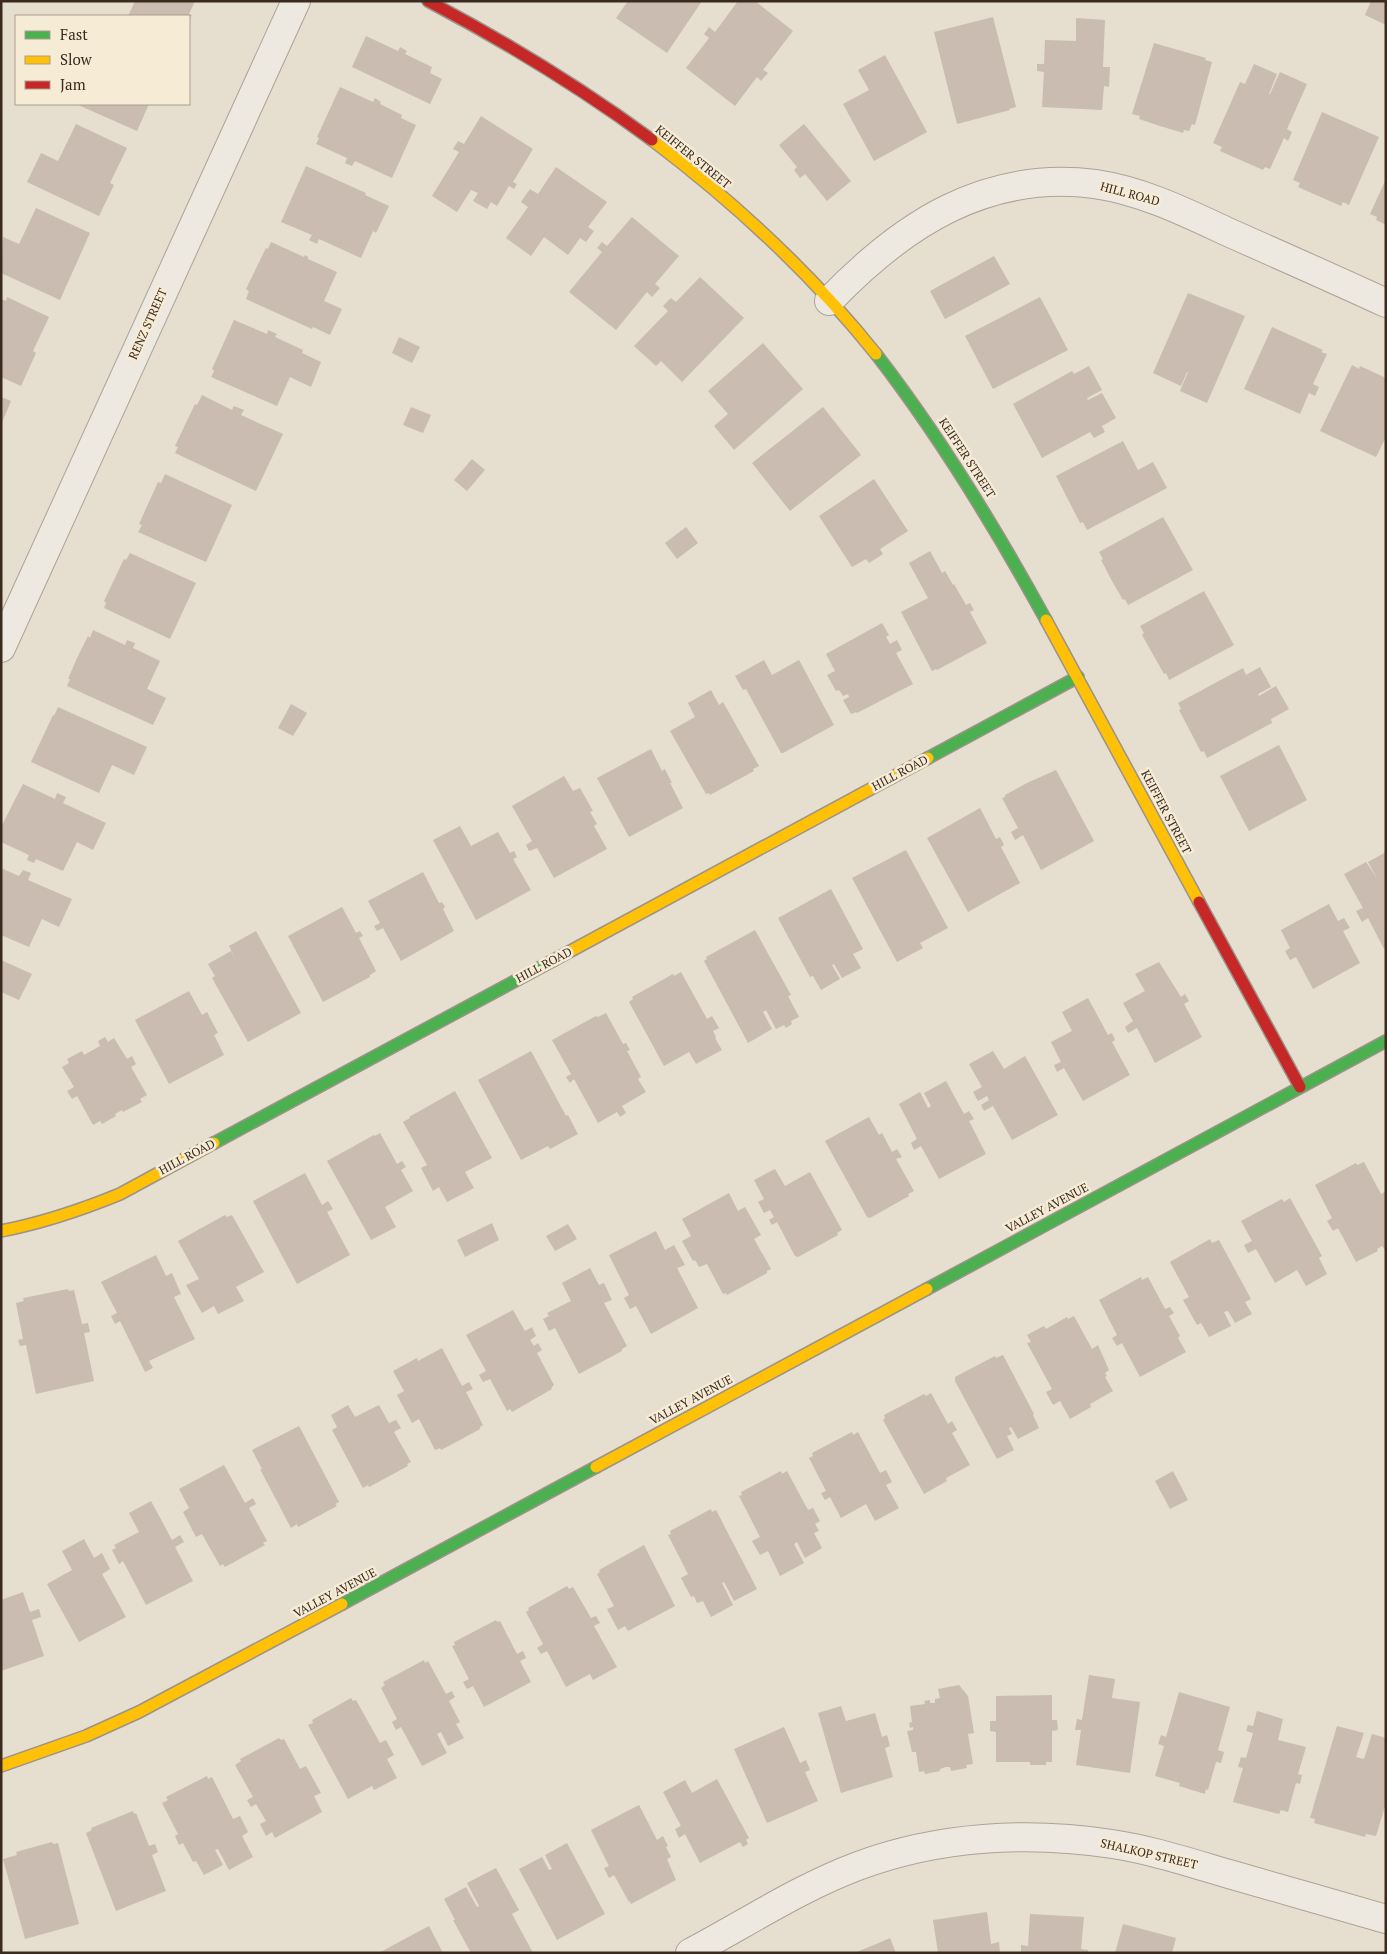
<svg xmlns="http://www.w3.org/2000/svg" width="1387" height="1954" viewBox="0 0 1387 1954" font-family="'PT Serif',serif">
	<rect width="100%" height="100%" fill="#e6decf"/>
	<path fill="#cabcb0" d="M135,1H195L189,14L193,16H191L189,22V16H128Z
		M628,1H702L667,53L616,18Z
		M738,1H755L793,31L763,70L768,73L761,81L757,77L735,106L686,68L709,38L704,34L709,27L715,32Z
		M1371,1H1386V25L1365,15Z
		M993,17L1016,107L1009,109L1010,110L957,124L934,32Z
		M1076,18L1105,20L1103,67H1110L1109,87L1104,86L1102,110L1042,107L1044,72L1037,71V64H1044L1045,40L1076,41Z
		M366,36L398,51L400,47L407,51L405,54L432,67L430,73L442,79L430,104L352,67Z
		M1154,43L1206,58L1205,60L1212,62L1195,125L1192,124L1189,131L1184,130L1183,133L1160,126L1139,119L1140,116L1132,114Z
		M885,55L927,132L874,161L843,104L869,90L858,70Z
		M1254,64L1277,74L1269,94H1270L1280,72L1307,84L1287,129L1292,132L1288,141L1284,138L1270,169L1265,167L1263,170L1220,151L1222,147L1213,143L1240,82L1245,84Z
		M340,87L373,102L375,98L381,102L380,104L402,115L401,118L416,125L392,178L355,161L352,166L345,163L347,158L316,144L319,138L317,137Z
		M76,104H149L137,131Z
		M1322,112L1379,137L1349,205L1343,202L1341,206L1298,187L1300,183L1293,180Z
		M481,116L533,149L513,182L517,184L514,189L509,186L497,206L491,202L487,209L473,201L478,193L471,190L457,212L432,196L459,152L453,149L458,141L464,144Z
		M76,124L127,148L110,183L114,185L99,216L27,182L41,153L58,161Z
		M804,124L851,181L827,201L805,174L800,178L794,170L797,167L779,145Z
		M306,166L366,193L365,195L389,206L376,233L373,231L361,258L319,239L317,244L309,240L312,235L281,222Z
		M556,167L607,202L588,227L594,231L586,242L580,238L568,255L544,237L531,256L506,238L528,207L521,202L530,189L538,194Z
		M1386,179V225L1376,220L1377,217L1370,214Z
		M36,208L90,233L60,300L1,273L3,237L19,244Z
		M632,217L679,256L655,284L660,288L652,297L647,292L616,330L569,292L602,252L597,248L602,242L607,246Z
		M271,242L304,257L305,255L308,257V259L337,272L324,301L342,309L330,335L313,327L312,329L246,299L249,291L246,289L266,248L268,249Z
		M994,256L1010,284L945,319L930,291Z
		M700,277L744,318L682,382L661,361L656,366L634,346L668,311L663,306L671,298L676,302Z
		M1188,293L1245,316L1207,403L1180,391L1188,372H1187L1181,386L1153,373Z
		M7,297L49,317L33,351L36,353L21,386L1,377V299L6,301Z
		M1040,297L1068,350L993,389L965,336Z
		M234,320L267,334L268,330L277,334L275,337L303,350L302,353L321,362L311,387L290,377L277,406L211,377L214,371L212,369Z
		M1272,327L1323,350L1321,352L1327,354L1313,384L1319,387L1315,396L1309,393L1300,414L1244,389Z
		M399,337L420,347L412,363L392,353Z
		M763,343L803,389L734,450L714,426L728,414L708,391Z
		M1352,365L1359,369L1360,366L1386,378V437L1376,457L1320,431Z
		M1089,366L1102,390L1087,398L1088,400L1102,393L1116,418L1102,426L1105,432L1094,438L1090,432L1042,458L1013,404L1072,371L1074,374Z
		M202,395L232,410L234,406L244,410L241,415L283,434L256,491L175,453L178,447L175,446L195,404L197,405Z
		M1,397L11,401L1,425Z
		M411,407L431,415L423,433L403,425Z
		M823,407L861,455L790,511L752,463Z
		M1123,441L1138,470L1153,462L1167,488L1087,530L1083,522L1080,523L1056,476Z
		M472,459L485,470L467,491L454,480Z
		M165,474L232,505L206,562L138,532L142,525L139,524L158,482L161,483Z
		M874,479L908,531L880,549L883,554L869,563L866,559L852,567L819,516Z
		M1163,517L1193,570L1128,605L1125,599L1123,600L1112,581L1101,560L1103,559L1099,552Z
		M686,527L698,543L677,559L665,543Z
		M930,551L942,573L945,571L953,585L954,584L966,605L970,603L974,610L970,612L987,643L937,670L936,669L932,671L901,612L928,598L909,563Z
		M130,553L196,583L170,639L104,608L106,603L104,601L124,559L126,560Z
		M1204,591L1234,645L1169,680L1166,673L1164,674L1142,635L1144,633L1140,626Z
		M882,623L889,635L886,637L890,644L897,640L902,650L896,653L913,684L857,713L856,712L851,714L843,700L849,697L848,694L843,696L839,690L836,691L827,675L835,671L826,654Z
		M93,630L125,645L127,640L135,643L133,648L160,661L147,689L166,698L153,725L67,686L70,679H68L77,658L88,636L90,638Z
		M764,660L772,675L799,660L834,725L783,753H781L746,689L743,690L735,676Z
		M1260,667L1271,687L1258,694L1259,696L1276,686L1289,709L1271,719L1272,723L1207,758L1204,751L1201,752L1179,710L1181,709L1178,703L1243,668L1246,675Z
		M711,690L719,705L723,702L759,766L753,769L754,771L710,795L709,793L706,794L670,731L695,717L688,703Z
		M291,704L307,713L293,736L278,728Z
		M58,707L147,747L134,775L112,765L99,793L31,762L53,715L54,716Z
		M1279,745L1307,800L1249,831L1220,776Z
		M651,749L662,771L665,769L672,783H670L683,808L629,837L597,778Z
		M1056,770L1094,841L1041,870L1023,835L1015,840L1011,832L1018,828L1002,798L1005,797V795L1027,783Z
		M564,776L573,791L580,788L593,811L590,812L597,824L594,826L607,849L554,878L537,848L529,851L526,845L532,841L512,806Z
		M23,784L55,799L57,793L66,797L63,803L106,823L93,850L77,842L63,871L36,859L34,863L27,860L29,855L1,842V827Z
		M980,808L996,839L1000,837L1004,845L1001,847L1020,883L968,912L927,838Z
		M460,826L471,846L498,832L510,853L514,851L517,857L513,859L531,890L476,920L433,840Z
		M906,850L948,928L920,943L923,948L897,962L852,878Z
		M1386,852V948L1384,949L1368,918L1362,922L1356,911L1363,908L1344,874L1366,862L1377,878L1368,862Z
		M1,868L19,876L23,870L31,873L28,880L72,899L59,927L42,919L29,947L1,935Z
		M423,872L439,903L442,902L445,907L443,909L454,931L401,961L383,928L377,931L374,926L380,923L368,901Z
		M831,889L863,949L853,954L861,968L842,978L834,964L832,965L840,979L821,990L813,976L810,977L778,918Z
		M1329,904L1338,921L1344,918L1350,928L1343,931L1360,963L1313,989L1296,957L1290,960L1285,951L1290,948L1281,930Z
		M342,907L356,933L360,931L363,936L359,938L376,971L370,975V977L323,1002L288,936Z
		M755,930L791,995L788,996L799,1017L791,1021L792,1024L786,1028L784,1025L776,1029L766,1010L763,1012L772,1029L748,1043L704,961L707,959L706,957Z
		M256,931L301,1013L248,1042L212,978L215,976L208,964L231,951L237,963L229,946Z
		M1,960L32,974L19,1000L1,992Z
		M1159,962L1181,997L1185,994L1189,1001L1184,1004L1202,1037L1155,1063L1137,1028L1128,1033L1125,1027L1133,1021L1123,1003L1145,991L1135,974Z
		M681,972L707,1019L712,1016L719,1028L713,1031L716,1037L715,1038L722,1050L696,1064L689,1052L664,1066L629,1002L633,999L632,997L673,974L674,976Z
		M189,991L202,1015L207,1012L218,1033L214,1035L224,1055L169,1084L135,1020Z
		M1088,998L1108,1035L1112,1033L1115,1040L1112,1042L1130,1075L1083,1101L1064,1068L1057,1072L1054,1065L1061,1062L1051,1042L1072,1031L1062,1012Z
		M606,1013L623,1044L626,1043L630,1050L627,1051L641,1077L638,1079L646,1092L622,1106L626,1113L620,1117L617,1112L598,1123L574,1079L570,1083L566,1077L571,1074L552,1040L596,1016L598,1017Z
		M105,1037L108,1042L114,1038L127,1059L132,1056L136,1064L131,1067L147,1095L140,1099L142,1102L123,1112L122,1110L115,1114L116,1116L102,1124L100,1121L93,1125L77,1096L72,1099L67,1091L74,1087L62,1067L69,1063L67,1059L82,1051L84,1055L100,1046L98,1041Z
		M531,1051L566,1116L568,1115L578,1134L550,1149L548,1146L521,1160L478,1080Z
		M993,1051L1004,1069L1025,1056L1058,1115L1012,1140L993,1106L984,1111L981,1105L989,1100L987,1096L978,1101L973,1092L982,1087L969,1064Z
		M946,1081L964,1114L969,1111L974,1119L969,1121L986,1154L939,1179L921,1146L914,1150L911,1143L917,1139L899,1104L920,1092L928,1108L931,1106L924,1093Z
		M455,1091L492,1158L465,1172L474,1188L447,1202L439,1187L433,1191L421,1168L427,1165L403,1122L410,1118L409,1117Z
		M869,1117L879,1135L882,1133L892,1152L897,1149L902,1157L896,1159L914,1191L908,1194L909,1196L870,1218L867,1217L825,1141Z
		M380,1133L397,1164L402,1161L406,1167L401,1170L413,1191L385,1207L396,1227L371,1240L327,1161L374,1135L375,1136Z
		M1364,1162L1381,1194L1386,1191V1251L1382,1246L1377,1249L1378,1251L1356,1262L1338,1228L1333,1231L1327,1221L1332,1218L1315,1185L1356,1163L1357,1165Z
		M775,1169L785,1186L810,1172L842,1230L837,1233L838,1235L798,1257L795,1256L777,1222L772,1225L769,1220L774,1217L770,1210L764,1213L758,1202L764,1199L754,1180Z
		M305,1173L322,1205L328,1201L333,1209L327,1212L350,1255L297,1284L253,1201Z
		M729,1193L738,1211L745,1207L761,1235L754,1239L771,1269L767,1271V1273L727,1295L726,1293L723,1294L707,1264L699,1267L695,1260L693,1261L682,1241L691,1236L682,1219Z
		M1290,1198L1322,1256L1319,1258L1327,1274L1306,1286L1297,1270L1275,1283L1256,1249L1248,1253L1244,1245L1252,1241L1241,1221L1282,1199L1284,1202Z
		M225,1215L227,1217L232,1215L264,1272L236,1287L244,1301L218,1314L214,1306L202,1313L186,1285L199,1279L178,1241Z
		M492,1223L499,1240L465,1257L457,1240Z
		M568,1224L577,1239L555,1251L546,1236Z
		M656,1231L665,1250L674,1245L685,1265L677,1268L698,1308L651,1334L636,1306L630,1309L624,1298L629,1295L609,1255Z
		M1210,1239L1212,1243L1219,1240L1251,1299L1245,1302L1252,1314L1235,1323L1228,1311L1224,1312L1231,1326L1209,1337L1201,1323L1197,1325L1183,1300L1189,1297L1170,1262Z
		M156,1255L166,1276L172,1273L181,1294L174,1297L195,1339L149,1361L153,1368L145,1372L120,1321L115,1324L111,1316L117,1313L101,1282Z
		M590,1268L599,1285L604,1283L612,1300L604,1303L627,1346L622,1349V1351L579,1374L555,1328L549,1331L543,1319L549,1316L547,1313L571,1301L562,1283Z
		M1141,1277L1142,1280L1148,1277L1165,1309L1170,1307L1174,1313L1169,1316L1180,1336L1178,1338L1186,1352L1140,1377L1122,1343L1117,1346L1112,1338L1117,1335L1099,1300Z
		M68,1289L69,1291L74,1290L82,1324L88,1323L90,1332L84,1333L94,1381L36,1394L26,1345L20,1346L18,1340L23,1339L16,1303L24,1301L23,1298Z
		M513,1310L525,1331L532,1327L536,1336L530,1340L534,1346L538,1343L542,1350L537,1353L554,1385L551,1388L552,1389L512,1412L510,1409L507,1411L490,1379L483,1382L479,1375L486,1371L466,1335Z
		M1074,1316L1092,1349L1098,1345L1109,1370L1105,1373L1107,1376L1105,1377L1113,1391L1090,1404L1091,1407L1070,1419L1060,1401L1053,1405L1046,1392L1052,1389L1027,1343L1031,1342L1027,1335L1044,1326L1046,1329L1067,1317L1068,1319Z
		M442,1348L462,1386L469,1382L473,1389L466,1392L483,1425L480,1427V1429L460,1440L441,1450L440,1448L435,1450L419,1419L412,1423L397,1395L404,1391L393,1371L417,1358L418,1361Z
		M1003,1355L1034,1414L1033,1415L1039,1428L1018,1439L1011,1427L1009,1428L1012,1434L1007,1436L1014,1450L997,1459L955,1381V1377L995,1356L996,1358Z
		M931,1393L948,1424L952,1421L957,1430L952,1433L970,1465L946,1478L947,1481L924,1494L883,1420L885,1418L884,1415L924,1394L926,1396Z
		M348,1405L355,1417L379,1405L389,1423L396,1420L401,1428L394,1432L411,1462L407,1464L408,1466L369,1487L368,1485L363,1488L332,1430L337,1427L331,1415Z
		M299,1426L339,1502L335,1504L337,1506L298,1527L297,1524L291,1528L260,1469H262L252,1450Z
		M852,1432L853,1435L858,1432L880,1473L886,1470L892,1482L886,1485L899,1508L875,1521L866,1504L841,1518L830,1497L825,1500L821,1493L826,1491L809,1458L813,1456L812,1453Z
		M224,1465L245,1503L253,1498L256,1504L249,1508L267,1541L263,1543L265,1545L225,1567L223,1564L220,1566L202,1534L196,1537L183,1512L189,1508L179,1489Z
		M781,1471L782,1474L787,1471L808,1510L813,1508L820,1521L815,1524L819,1531L814,1533L822,1548L805,1558L797,1542L794,1544L804,1563L780,1576L768,1551L760,1555L752,1541L760,1537L739,1496L742,1495L741,1492Z
		M1173,1471L1188,1500L1170,1509L1155,1481Z
		M151,1501L172,1540L180,1535L184,1542L175,1547L193,1581L146,1605L123,1561L119,1564L112,1550L116,1548L114,1545L139,1532L129,1513Z
		M711,1509L712,1512L716,1510L757,1589L734,1601L724,1582L722,1583L733,1605L711,1617L703,1601L697,1603L694,1596L691,1597L681,1578L688,1574L668,1535L671,1534L670,1531Z
		M84,1539L94,1558L102,1553L110,1569L102,1574L126,1617L79,1642L47,1584L72,1570L62,1551Z
		M644,1545L675,1606L628,1631L625,1626L618,1630L607,1609L614,1606L597,1574L600,1572L599,1570Z
		M567,1586L569,1589L573,1587L591,1618L596,1616L600,1623L594,1626L617,1667L593,1680L590,1674L566,1687L547,1651L541,1654L537,1648L543,1644L526,1612L529,1610L528,1608Z
		M23,1592L30,1612L39,1609L41,1617L32,1620L44,1656L1,1671V1600Z
		M496,1620L497,1622L500,1621L517,1654L523,1651L526,1658L520,1661L531,1682L484,1707L473,1686L467,1689L463,1682L469,1679L452,1646L455,1645L454,1642Z
		M424,1660L425,1663L428,1661L446,1694L452,1691L455,1697L449,1701L460,1722L456,1724L464,1738L448,1746L441,1732L437,1734L447,1753L422,1766L401,1727L396,1730L392,1722L397,1719L381,1688L385,1685L383,1682Z
		M1089,1675L1115,1679L1112,1698L1140,1702L1130,1773L1076,1765L1081,1730H1075L1077,1719L1082,1720Z
		M959,1685L968,1696L974,1733L968,1734L973,1764L966,1765L967,1768L951,1771L950,1767H946L940,1769V1771L925,1774L924,1771L919,1772L916,1752H912L907,1731L913,1730V1727L910,1728L909,1723L912,1722L910,1706L925,1704L924,1701L930,1700V1703H935V1699L940,1698L938,1689Z
		M1179,1692L1230,1707L1218,1750L1224,1752L1221,1763L1216,1762L1208,1790L1206,1789L1205,1794L1179,1786L1180,1783L1155,1776L1164,1746L1158,1744L1161,1735L1166,1737Z
		M1052,1695V1720H1057L1058,1730L1052,1731V1762H1046V1765H1030V1762H996V1732L990,1731V1721H996V1696Z
		M351,1698L353,1701L356,1700L380,1743L386,1740L394,1755L387,1759L397,1778L374,1790L372,1786L348,1799L308,1725L313,1723L312,1720Z
		M841,1706L846,1721L875,1713L882,1737L887,1735L890,1746L885,1748L893,1777L841,1793L818,1713Z
		M1257,1711L1283,1719L1278,1740L1306,1747L1298,1774L1302,1775L1300,1784L1296,1783L1288,1812L1281,1810L1279,1814L1233,1802L1243,1768L1238,1767L1241,1757L1246,1758L1253,1733L1246,1731L1248,1725L1253,1726Z
		M1337,1726L1364,1733L1356,1757L1364,1759L1372,1734L1386,1738V1803L1376,1836L1366,1834L1365,1837L1336,1829L1314,1823L1315,1819L1310,1818Z
		M784,1727L800,1763L806,1760L810,1770L805,1772L818,1801L767,1823L734,1749Z
		M279,1738L281,1740L284,1739L300,1769L306,1766L321,1793L314,1796L322,1812L275,1838L272,1832L266,1836L260,1824L266,1821L256,1804L251,1807L247,1800L253,1797L235,1765L241,1761L240,1759Z
		M207,1776L208,1779L212,1777L233,1819L240,1816L248,1832L242,1836L253,1857L229,1870L218,1849L215,1850L223,1865L204,1875L196,1861L193,1862L183,1843L179,1845L175,1836L178,1834L162,1803L168,1800L166,1797Z
		M717,1779L749,1838L746,1840L748,1844L743,1847L740,1842L700,1863L685,1834L679,1838L675,1829L681,1826L663,1792L685,1780L692,1793Z
		M639,1805L657,1840L663,1836L668,1846L666,1847L671,1857L667,1859L676,1880L631,1904L630,1901L629,1902L614,1875L609,1878L604,1868L609,1866L591,1830Z
		M133,1811L134,1814L136,1813L149,1846L155,1844L158,1852L152,1855L166,1891L116,1911L86,1833L92,1830L91,1828Z
		M52,1842L53,1844L58,1843L79,1924L25,1939L3,1859L17,1855L16,1852Z
		M567,1843L605,1914L557,1940L519,1869L542,1857L549,1870L552,1869L545,1855Z
		M496,1868L519,1910L512,1914L533,1953H471L453,1920H455L444,1899L466,1887L477,1907L479,1906L467,1883Z
		M987,1912L991,1944L999,1942L1000,1953H938L933,1920Z
		M1030,1914L1084,1917L1081,1949L1088,1950V1953H1021V1945L1028,1946Z
		M1123,1924L1176,1938L1172,1953H1115Z
		M429,1926L443,1953H379L399,1942Z
		M890,1938L896,1953H854L874,1945Z"/>
	<g fill="none" stroke-linecap="round" stroke-linejoin="round">
		<g stroke="#aba398" stroke-width="30">
			<path id="street" d="M829,301C902,225 985,170 1095,184C1143,191 1187,213 1230,233C1282,256 1334,279 1386,303
				M1,648L296,1
				M690,1953C745,1924 799,1888 858,1866C938,1836 1028,1831 1112,1844C1152,1850 1191,1863 1229,1874C1281,1889 1334,1904 1386,1919"/>
		</g>
		<g stroke="#9b9388" stroke-width="14">
			<path id="fast" d="M876,354C941,438 995,527 1046,620
				M928,758L1078,677
				M214,1143L554,960
				M927,1289L1386,1041
				M342,1604L596,1467"/>
		</g>
		<g stroke="#9b9388" stroke-width="14">
			<path id="slow" d="M652,140C734,202 812,274 876,354
				M1046,620L1199,902
				M554,960L928,758
				M1,1231C42,1223 81,1210 120,1194L214,1143
				M596,1467L927,1289
				M1,1766L86,1736L139,1712L342,1604"/>
		</g>
		<g stroke="#9b9388" stroke-width="14">
			<path id="jam" d="M428,1C506,42 581,88 652,140
				M1199,902L1300,1087"/>
		</g>
		<use href="#street" stroke="#eee9e0" stroke-width="28"/>
		<use href="#fast" stroke="#4caf50" stroke-width="11"/>
		<use href="#slow" stroke="#ffc107" stroke-width="11"/>
		<use href="#jam" stroke="#c62828" stroke-width="11"/>
	</g>
	<g text-anchor="middle" stroke-width="5" stroke-linejoin="round" paint-order="stroke">
		<g font-size="12" fill="#3b2b1f" stroke="#f6ebd5">
			<text transform="translate(693 157) rotate(39)" y="4">KEIFFER STREET</text>
			<text transform="translate(1130 194) rotate(15)" y="4">HILL ROAD</text>
			<text transform="translate(148 324) rotate(-66)" y="4">RENZ STREET</text>
			<text transform="translate(967 458) rotate(57)" y="4">KEIFFER STREET</text>
			<text transform="translate(900 773) rotate(-28)" y="4">HILL ROAD</text>
			<text transform="translate(1166 812) rotate(62)" y="4">KEIFFER STREET</text>
			<text transform="translate(544 965) rotate(-28)" y="4">HILL ROAD</text>
			<text transform="translate(187 1157) rotate(-28)" y="4">HILL ROAD</text>
			<text transform="translate(1047 1208) rotate(-28)" y="4">VALLEY AVENUE</text>
			<text transform="translate(691 1400) rotate(-28)" y="4">VALLEY AVENUE</text>
			<text transform="translate(335 1593) rotate(-28)" y="4">VALLEY AVENUE</text>
			<text transform="translate(1149 1854) rotate(13)" y="4">SHALKOP STREET</text>
		</g>
	</g>
	<rect width="1387" height="1954" fill="none" stroke="#3b2b1f" stroke-width="5"/>
	<rect x="15" y="15" width="175" height="90" fill="#f6ebd5" stroke="#ab9e8c"/>
	<rect x="25" y="31" width="25" height="8" fill="#4caf50" stroke="#ab9e8c"/>
	<text x="60" y="40" font-size="15" fill="#3b2b1f">Fast</text>
	<rect x="25" y="56" width="25" height="8" fill="#ffc107" stroke="#ab9e8c"/>
	<text x="60" y="65" font-size="15" fill="#3b2b1f">Slow</text>
	<rect x="25" y="81" width="25" height="8" fill="#c62828" stroke="#ab9e8c"/>
	<text x="60" y="90" font-size="15" fill="#3b2b1f">Jam</text>
</svg>
